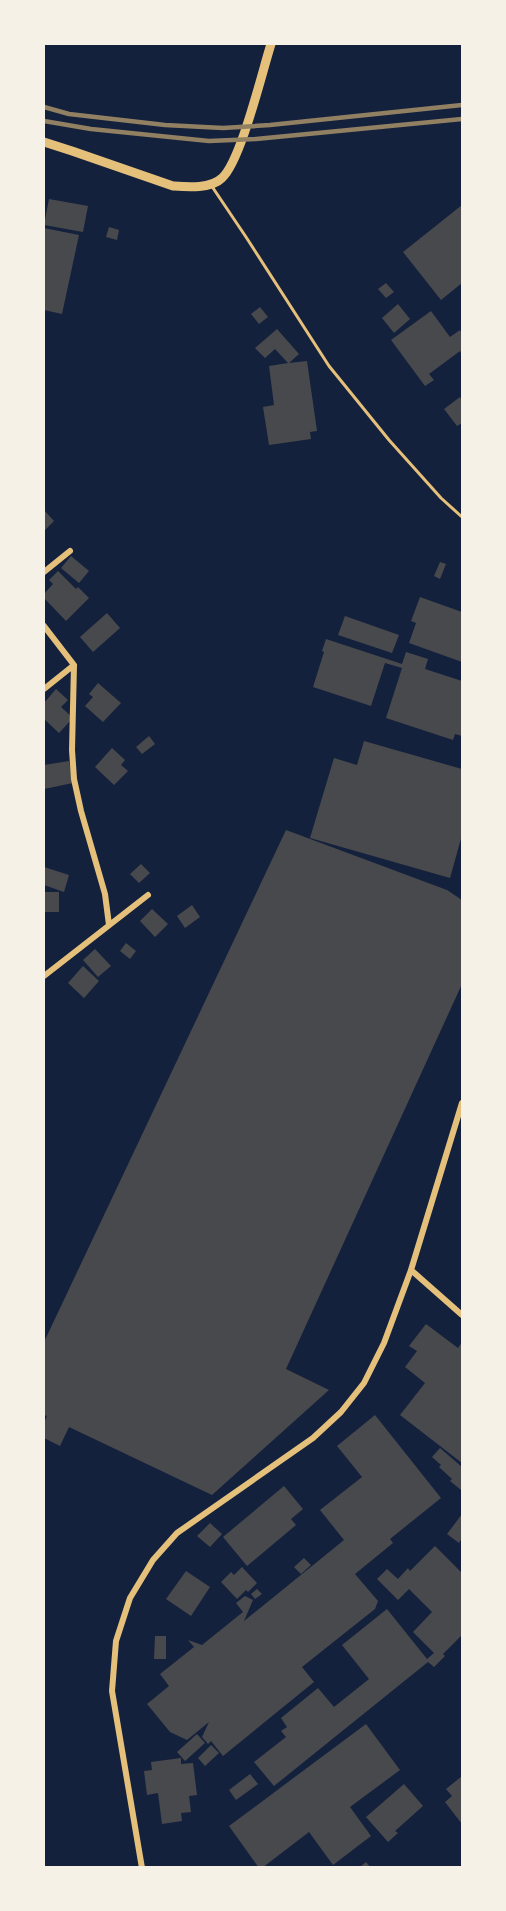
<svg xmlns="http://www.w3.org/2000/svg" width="506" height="1911" viewBox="0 0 506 1911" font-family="'Archivo Narrow',sans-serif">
	<rect width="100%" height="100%" fill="#14213d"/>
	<path fill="#48494c" d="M49,199L88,206L83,232L44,225Z
		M462,205V283L441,300L403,252Z
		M109,227L119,230L117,240L106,237Z
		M44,228L79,235L62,314L44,310Z
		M386,283L394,292L386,298L378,289Z
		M398,304L410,319L394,333L382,318Z
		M260,307L268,317L259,324L251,314Z
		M431,311L450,337L460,330L462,334V355L460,351L429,374L434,380L425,386L391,340Z
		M277,329L299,354L289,363L307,361L317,431L310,432L311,439L269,445L263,407L274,405L269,366L288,363L275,349L265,358L255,348Z
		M460,397L462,401V423L457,426L444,409Z
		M44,510L54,521L44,531Z
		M71,556L89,571L79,583L61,568Z
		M440,562L446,564L440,579L434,576Z
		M58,571L76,589L78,587L89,598L66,621L44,598V594L53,584L49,580Z
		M420,597L462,612V662L409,643L416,623L411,621Z
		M107,613L120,628L93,652L80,637Z
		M345,616L399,635L392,653L338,635Z
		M326,639L402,664L406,652L428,659L425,669L462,681V736L455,734L453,740L386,718L402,668L385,663L371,706L313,687L324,652L322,651Z
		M98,683L121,703L103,722L85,706L93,697L89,694Z
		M56,689L68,700L61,707L73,718L59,733L44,719V703Z
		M149,736L155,744L142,754L136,747Z
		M364,741L462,769V835L450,878L310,838L334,758L357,765Z
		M112,748L125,760L121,765L128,771L114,785L95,767Z
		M69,761L73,783L44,789V765Z
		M286,830L447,890L462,900V984L286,1369L329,1390L212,1495L69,1427L60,1446L44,1438V1423L47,1416L44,1415V1342Z
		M141,864L150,873L139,883L130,874Z
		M44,867L69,875L64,892L44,885Z
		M44,892H59V912H44Z
		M192,905L200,917L185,928L177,916Z
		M152,909L168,924L155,937L140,921Z
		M126,943L136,951L130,959L120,951Z
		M95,949L111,966L98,977L83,960Z
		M83,966L99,981L84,998L68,983Z
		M426,1324L458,1348L462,1342V1463L400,1415L425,1383L405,1367L417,1351L409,1346Z
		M375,1415L441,1498L390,1539L393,1543L355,1574L378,1601L375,1609L302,1667L314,1682L223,1756L211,1741L208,1744L202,1737L209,1722L187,1740L170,1732L147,1704L169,1686L160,1674L194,1647L188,1640L202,1645L243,1612L236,1603L245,1596L253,1600L244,1621L344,1540L320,1510L362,1477L337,1446Z
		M440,1448L462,1467V1488L461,1490L450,1481L452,1479L439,1467L441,1465L432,1457Z
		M284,1486L303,1509L291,1519L296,1525L247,1566L223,1537Z
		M462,1514V1538L459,1543L447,1534Z
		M210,1523L222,1534L210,1547L197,1536Z
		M435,1546L462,1573V1635L443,1654L445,1656L434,1667L428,1662L274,1786L254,1762L286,1737L281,1731L287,1727L281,1718L318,1688L334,1707L369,1679L342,1645L387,1609L427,1659L434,1653L413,1632L432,1612L409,1589L398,1600L377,1579L387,1569L398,1579L408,1568L410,1571Z
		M304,1558L311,1565L301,1574L294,1567Z
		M242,1567L257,1583L248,1592L246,1590L237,1599L221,1582L231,1572L234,1575Z
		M186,1571L210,1587L191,1616L166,1599Z
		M257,1589L262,1594L255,1599L251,1594Z
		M155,1636H166V1659H154Z
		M366,1724L400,1770L350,1807L371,1836L333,1865L309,1832L262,1868H259L229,1826Z
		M197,1734L205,1743L185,1761L177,1752Z
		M211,1745L219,1753L205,1766L198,1758Z
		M181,1758V1764L193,1763L197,1795L189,1796L191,1812L181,1813L182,1821L162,1824L158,1793L147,1795L144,1771L152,1770L151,1762Z
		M250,1774L258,1784L236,1800L229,1790Z
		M462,1776V1824L445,1802L452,1796L446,1789Z
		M404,1784L423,1806L395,1831L398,1833L388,1842L366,1817Z
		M366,1862L371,1868H359Z"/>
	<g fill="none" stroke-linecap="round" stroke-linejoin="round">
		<path stroke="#e5c07b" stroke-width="3" d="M211,185L246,237L329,366L389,440L441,498L462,517"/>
		<path stroke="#e5c07b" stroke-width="6" d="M44,572L70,551
			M44,626L74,665L72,750L74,779L81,811L105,894L109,925
			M44,689L74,665
			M44,976L148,895
			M411,1270L462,1315
			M142,1868L112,1691L116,1641L130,1598L153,1560L177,1533L313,1438L341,1412L364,1383L384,1343L411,1270L462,1103"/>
		<path stroke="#e5c07b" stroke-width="9" d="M44,142L72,151L173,186C187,187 211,189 222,178C241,161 262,72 271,44"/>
		<path stroke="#918062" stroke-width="4.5" d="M44,107L69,114L165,125L223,128L270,125L462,105
			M44,121L91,129L209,141L256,139L462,119"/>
	</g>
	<rect width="506" height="1911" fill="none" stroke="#f6f1e7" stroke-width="90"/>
</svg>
